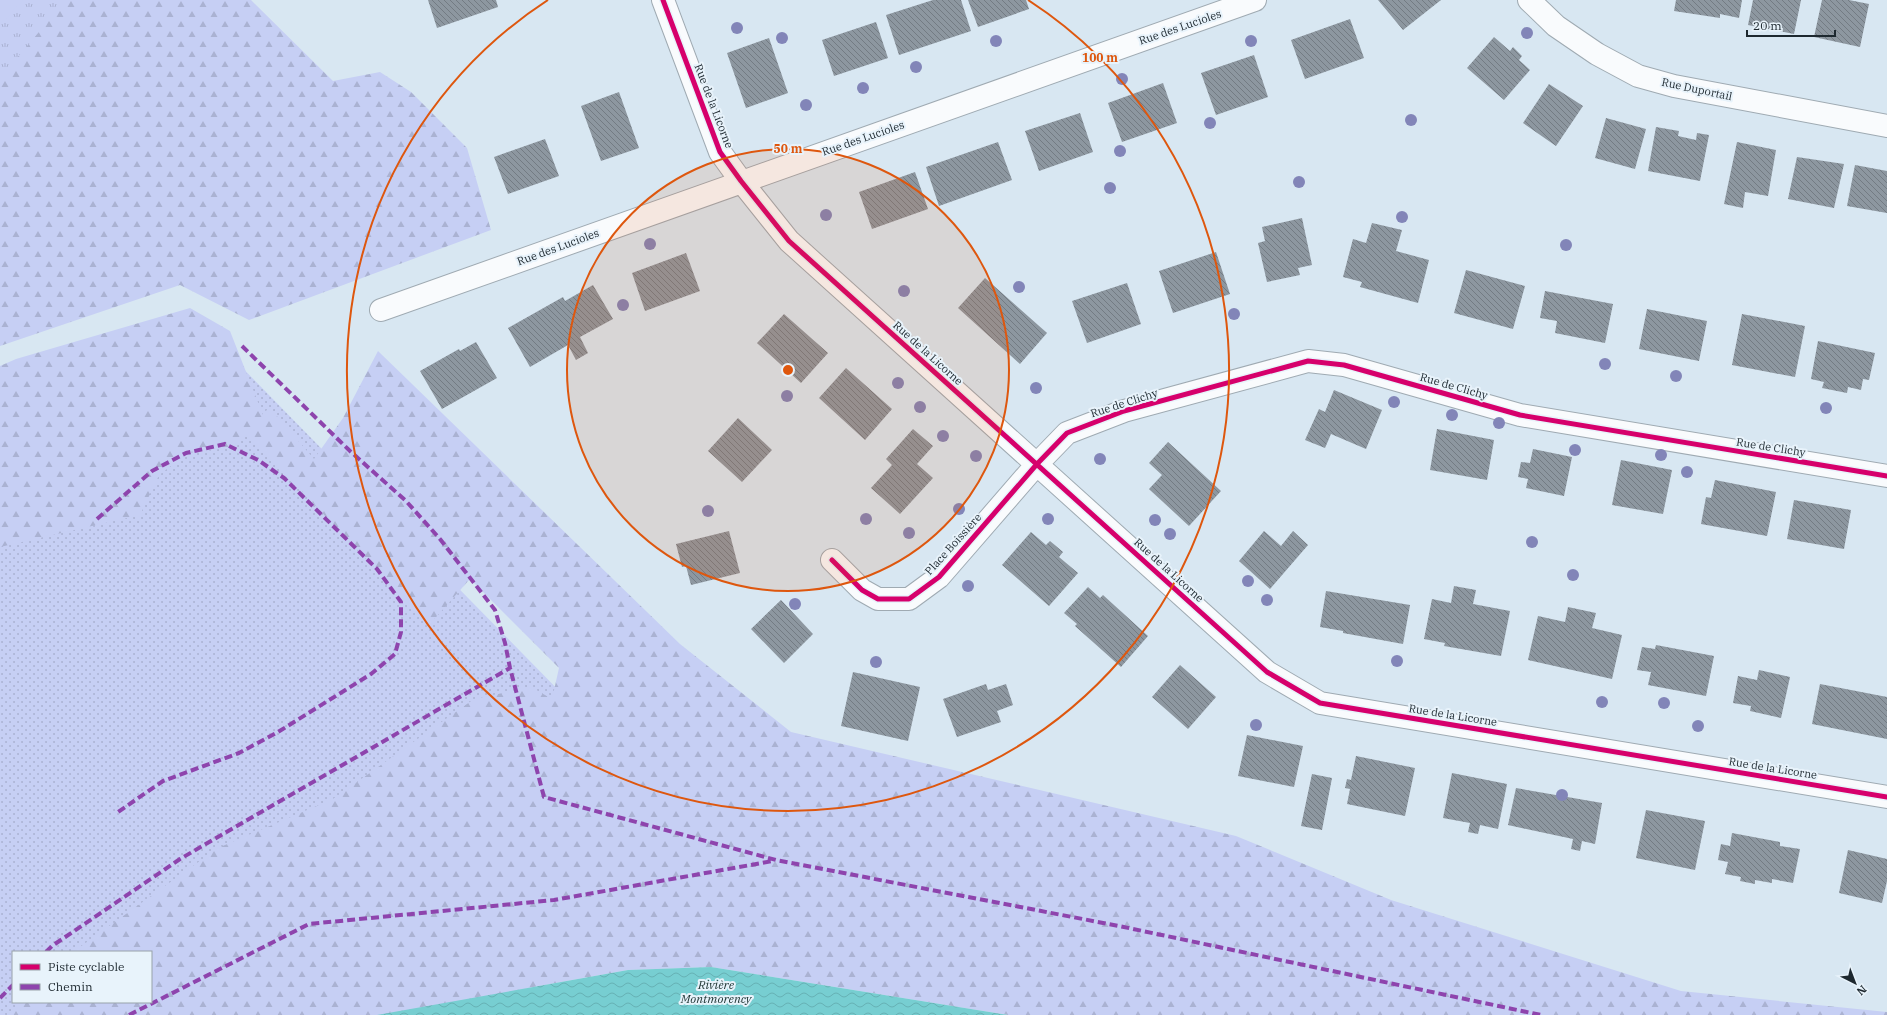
<svg xmlns="http://www.w3.org/2000/svg" width="1887" height="1015" viewBox="0 0 1887 1015" font-family="'IBM Plex Serif',serif">
	<defs>
		<pattern id="grass-dots" width="8" height="8" patternUnits="userSpaceOnUse"><rect width="8" height="8" fill="#c6cff4"/><path d="M2 2h.1M6 6h.1" fill="none" stroke="#aab2d2" stroke-width="1.8" stroke-linecap="round"/></pattern>
		<pattern id="forest-firs" width="22" height="20" patternUnits="userSpaceOnUse"><rect width="22" height="20" fill="#c6cff4"/><path d="M5 1l3.5 6h-7zM16 11l3.5 6h-7z" fill="#aab2d2"/></pattern>
		<pattern id="park-tufts" width="24" height="20" patternUnits="userSpaceOnUse"><rect width="24" height="20" fill="#c6cff4"/><path d="M3 7l-1-3M5 7V3M7 7l1-3M15 17l-1-3M17 17v-4M19 17l1-3" fill="none" stroke="#aab2d2"/></pattern>
		<pattern id="water-waves" width="16" height="10" patternUnits="userSpaceOnUse"><rect width="16" height="10" fill="#77ced1"/><path d="M0 5q4-4 8 0t8 0" fill="none" stroke="#66b1b4"/></pattern>
		<pattern id="building-back-hatch" width="6" height="6" patternUnits="userSpaceOnUse"><rect width="6" height="6" fill="#8d97a0"/><path d="M-1 5l2 2M0 0l6 6M5-1l2 2" fill="none" stroke="#737b83"/></pattern>
	</defs>
	<rect width="100%" height="100%" fill="#d8e7f2"/>
	<path fill="url(#grass-dots)" fill-rule="evenodd" d="M211,336L572,704L611,970L407,1015H0V419ZM13,952H151V1002H13Z"/>
	<path fill="url(#forest-firs)" d="M37,0H251L333,81L380,72L411,92L467,148L491,230L249,320L180,285L0,346V75Z
		M190,308L230,331L263,415L269,407L314,459L343,418L378,351L680,644L791,732L1236,836L1391,900L1681,991L1887,1012V1015H1008L711,967L628,970L377,1015H9L22,1002H151V952H73L218,848L333,799L474,699L531,687L552,699L559,668L470,579L429,625L247,434L236,447L188,453L159,475L140,515L0,547V366L16,359Z"/>
	<path fill="url(#park-tufts)" d="M0,0H66L0,78Z"/>
	<path fill="#c6cff4" d="M0,0H23L0,25Z"/>
	<path fill="url(#water-waves)" d="M711,967L1008,1015H377L628,970Z"/>
	<path fill="url(#building-back-hatch)" d="M428,0H496L498,7L437,28Z
		M933,0H961L971,31L899,55L886,15Z
		M968,0H1026L1029,9L978,27Z
		M1378,0H1441L1403,30Z
		M1676,0H1742L1739,18L1720,14V18L1674,11Z
		M1753,0H1801L1794,34L1748,25Z
		M1822,0H1849L1869,4L1860,47L1814,37Z
		M1350,19L1364,58L1305,79L1291,40Z
		M876,22L888,58L834,76L822,40Z
		M1494,37L1510,51L1513,47L1522,56L1519,60L1530,70L1504,100L1467,68Z
		M769,38L788,93L746,108L727,53Z
		M1254,55L1268,97L1216,115L1201,73Z
		M1163,83L1177,123L1122,142L1108,103Z
		M1549,84L1583,106L1556,146L1523,123Z
		M619,92L639,148L601,161L581,106Z
		M1080,113L1093,152L1039,171L1025,131Z
		M1606,118L1646,129L1635,169L1595,158Z
		M1656,127L1679,131L1678,136L1696,140L1697,133L1709,135L1700,181L1648,171Z
		M545,139L559,176L508,194L494,157Z
		M998,142L1012,180L939,206L926,167Z
		M1737,142L1776,150L1768,196L1745,192L1743,208L1724,204Z
		M1797,157L1844,164L1834,208L1788,199Z
		M1855,165L1887,171V213L1847,206Z
		M915,172L928,209L872,229L859,192Z
		M1302,218L1312,265L1298,268L1300,275L1267,282L1258,243L1265,241L1262,227Z
		M1372,223L1402,230L1396,251L1429,260L1418,303L1360,287L1362,282L1343,277L1353,239L1366,243Z
		M1216,252L1230,294L1173,313L1159,271Z
		M686,253L700,291L645,311L632,273Z
		M1466,270L1525,286L1513,329L1454,313Z
		M985,278L1047,333L1020,364L958,308Z
		M1127,283L1141,324L1087,343L1072,301Z
		M593,285L613,319L580,337L588,353L576,360L568,345L530,367L508,328L563,297L565,301Z
		M1545,291L1613,304L1605,343L1555,333L1557,321L1540,318Z
		M1647,309L1707,321L1699,361L1639,349Z
		M784,314L828,353L801,383L757,343Z
		M1742,314L1805,326L1795,377L1732,365Z
		M1818,341L1875,353L1869,380L1863,379L1861,390L1848,387L1847,393L1822,388L1824,382L1811,379Z
		M476,342L497,378L442,409L420,371L459,349L460,351Z
		M846,368L892,409L865,440L819,398Z
		M1334,390L1382,410L1366,449L1331,434L1325,448L1305,440L1319,409L1325,412Z
		M738,418L772,450L742,482L708,451Z
		M913,429L933,446L917,464L933,478L900,514L871,488L892,465L886,459Z
		M1437,429L1494,440L1487,480L1430,470Z
		M1168,442L1221,491L1189,526L1149,489L1162,475L1149,463Z
		M1533,449L1572,457L1564,496L1526,488L1528,479L1518,477L1521,462L1530,463Z
		M1621,460L1672,470L1663,514L1612,505Z
		M1715,480L1776,492L1767,536L1701,524L1706,497L1711,498Z
		M1794,500L1851,510L1844,549L1787,539Z
		M729,531L740,573L691,585L686,566L682,567L676,544Z
		M1264,531L1281,546L1293,531L1308,545L1270,589L1239,561Z
		M1031,532L1046,545L1050,541L1063,552L1059,557L1078,573L1049,606L1002,565Z
		M1454,586L1476,590L1473,604L1510,611L1501,656L1444,646L1445,643L1424,639L1432,599L1451,603Z
		M1088,587L1100,598L1103,595L1148,636L1121,667L1075,626L1077,624L1064,613Z
		M1326,591L1410,605L1403,644L1343,633V631L1320,627Z
		M781,600L813,634L784,663L751,629Z
		M1568,607L1596,613L1592,628L1622,635L1612,679L1528,660L1538,616L1565,622Z
		M1656,645L1714,656L1706,696L1648,685L1651,672L1637,670L1642,647L1655,649Z
		M1180,665L1216,697L1188,729L1152,697Z
		M1759,670L1790,677L1781,718L1750,711L1751,706L1733,703L1738,676L1757,680Z
		M853,672L920,687L908,741L841,726Z
		M986,684L988,690L1006,684L1013,705L997,711L1001,722L957,737L943,699Z
		M1820,684L1887,697V739L1812,724Z
		M1247,735L1303,746L1294,787L1238,776Z
		M1356,756L1415,768L1405,816L1347,804L1350,789L1345,788L1347,779L1351,780Z
		M1452,773L1507,784L1498,829L1480,825L1478,834L1468,832L1470,823L1443,818Z
		M1312,774L1332,778L1322,830L1301,826Z
		M1516,788L1602,803L1595,844L1582,841L1580,851L1571,849L1573,839L1508,825Z
		M1646,810L1705,821L1695,870L1636,858Z
		M1732,833L1780,842V846L1800,849L1793,883L1772,879V883L1755,880V884L1740,881L1741,877L1725,874L1728,862L1718,860L1721,844L1730,846Z
		M1848,850L1887,859V881L1882,903L1839,893Z"/>
	<g fill="none" stroke-linecap="round" stroke-linejoin="round">
		<g stroke="#9faab2" stroke-width="24">
			<path id="minor" d="M663,0L720,152L741,181L789,241L1267,672L1320,703L1887,797
				M1529,0L1556,26L1597,54L1638,76L1674,86L1887,126
				M381,310L1255,0
				M832,560L862,590L878,599H909L939,577L1037,464L1067,433L1124,411L1308,361L1344,365L1520,415L1887,476"/>
		</g>
		<use href="#minor" stroke="#f9fbfd" stroke-width="22"/>
		<path stroke="#8e44ad" stroke-width="4" stroke-dasharray="8 4" stroke-linecap="butt" d="M242,346L350,451L406,501L440,539L495,610L505,643L510,668L544,797L776,860L1119,926L1541,1015
			M97,519L152,471L186,453L225,444L258,460L284,478L377,569L401,602V632L395,654L371,674L278,732L239,753L163,781L118,812
			M46,952L52,946L180,859L510,668
			M0,998L13,985
			M129,1015L309,924L554,900L773,861"/>
		<g stroke="#e8f3fb" stroke-width="8">
			<path id="cycleway" d="M663,0L720,152L741,181L789,241L1267,672L1320,703L1887,797
				M832,560L862,590L878,599H909L939,577L1037,464L1067,433L1124,411L1308,361L1344,365L1520,415L1887,476"/>
		</g>
		<use href="#cycleway" stroke="#d6006c" stroke-width="5"/>
	</g>
	<g fill="#8285b8">
		<circle cx="737" cy="28" r="6"/>
		<circle cx="1527" cy="33" r="6"/>
		<circle cx="782" cy="38" r="6"/>
		<circle cx="996" cy="41" r="6"/>
		<circle cx="1251" cy="41" r="6"/>
		<circle cx="916" cy="67" r="6"/>
		<circle cx="1122" cy="79" r="6"/>
		<circle cx="863" cy="88" r="6"/>
		<circle cx="806" cy="105" r="6"/>
		<circle cx="1411" cy="120" r="6"/>
		<circle cx="1210" cy="123" r="6"/>
		<circle cx="1120" cy="151" r="6"/>
		<circle cx="1299" cy="182" r="6"/>
		<circle cx="1110" cy="188" r="6"/>
		<circle cx="826" cy="215" r="6"/>
		<circle cx="1402" cy="217" r="6"/>
		<circle cx="650" cy="244" r="6"/>
		<circle cx="1566" cy="245" r="6"/>
		<circle cx="1019" cy="287" r="6"/>
		<circle cx="904" cy="291" r="6"/>
		<circle cx="623" cy="305" r="6"/>
		<circle cx="1234" cy="314" r="6"/>
		<circle cx="1605" cy="364" r="6"/>
		<circle cx="1676" cy="376" r="6"/>
		<circle cx="898" cy="383" r="6"/>
		<circle cx="1036" cy="388" r="6"/>
		<circle cx="787" cy="396" r="6"/>
		<circle cx="1394" cy="402" r="6"/>
		<circle cx="920" cy="407" r="6"/>
		<circle cx="1826" cy="408" r="6"/>
		<circle cx="1452" cy="415" r="6"/>
		<circle cx="1499" cy="423" r="6"/>
		<circle cx="943" cy="436" r="6"/>
		<circle cx="1575" cy="450" r="6"/>
		<circle cx="1661" cy="455" r="6"/>
		<circle cx="976" cy="456" r="6"/>
		<circle cx="1100" cy="459" r="6"/>
		<circle cx="1687" cy="472" r="6"/>
		<circle cx="959" cy="509" r="6"/>
		<circle cx="708" cy="511" r="6"/>
		<circle cx="866" cy="519" r="6"/>
		<circle cx="1048" cy="519" r="6"/>
		<circle cx="1155" cy="520" r="6"/>
		<circle cx="909" cy="533" r="6"/>
		<circle cx="1170" cy="534" r="6"/>
		<circle cx="1532" cy="542" r="6"/>
		<circle cx="1573" cy="575" r="6"/>
		<circle cx="1248" cy="581" r="6"/>
		<circle cx="968" cy="586" r="6"/>
		<circle cx="1267" cy="600" r="6"/>
		<circle cx="795" cy="604" r="6"/>
		<circle cx="1397" cy="661" r="6"/>
		<circle cx="876" cy="662" r="6"/>
		<circle cx="1602" cy="702" r="6"/>
		<circle cx="1664" cy="703" r="6"/>
		<circle cx="1256" cy="725" r="6"/>
		<circle cx="1698" cy="726" r="6"/>
		<circle cx="1562" cy="795" r="6"/>
	</g>
	<circle cx="788" cy="370" r="221" fill="#de570e" fill-opacity=".12"/>
	<g fill="none" stroke="#de570e" stroke-width="2">
		<circle cx="788" cy="370" r="221"/>
		<path d="M1028 0A441 441 0 1 1 548 0"/>
	</g>
	<g text-anchor="middle" stroke-width="4" stroke-linejoin="round" paint-order="stroke">
		<g font-size="11" fill="#1d282f" stroke="#e8f3fb">
			<text transform="translate(1180 27) rotate(-19)" y="4">Rue des Lucioles</text>
			<text transform="translate(1697 89) rotate(12)" y="4">Rue Duportail</text>
			<text transform="translate(714 106) rotate(69)" y="4">Rue de la Licorne</text>
			<text transform="translate(863 138) rotate(-19)" y="4">Rue des Lucioles</text>
			<text transform="translate(558 247) rotate(-20)" y="4">Rue des Lucioles</text>
			<text transform="translate(928 353) rotate(42)" y="4">Rue de la Licorne</text>
			<text transform="translate(1454 386) rotate(16)" y="4">Rue de Clichy</text>
			<text transform="translate(1124 403) rotate(-18)" y="4">Rue de Clichy</text>
			<text transform="translate(1771 447) rotate(9)" y="4">Rue de Clichy</text>
			<text transform="translate(953 544) rotate(-48)" y="4">Place Boissière</text>
			<text transform="translate(1169 570) rotate(42)" y="4">Rue de la Licorne</text>
			<text transform="translate(1453 715) rotate(9)" y="4">Rue de la Licorne</text>
			<text transform="translate(1773 768) rotate(9)" y="4">Rue de la Licorne</text>
		</g>
		<g font-size="12" font-style="italic" fill="#1d3332" stroke="#e8f3fb">
			<text x="716" y="989">Rivière<tspan x="716" dy="14">Montmorency</tspan></text>
		</g>
	</g>
	<circle cx="788" cy="370" r="6" fill="#de570e" stroke="#e8f3fb" stroke-width="2"/>
	<g font-size="12" text-anchor="middle" font-weight="bold" fill="#de570e" stroke="#e8f3fb" stroke-width="4" stroke-linejoin="round" paint-order="stroke">
		<text x="1100" y="62">100 m</text>
		<text x="788" y="153">50 m</text>
	</g>
	<rect x="12" y="951" width="140" height="52" fill="#e8f3fb" stroke="#97a2a9"/>
	<rect x="20" y="964" width="20" height="6" fill="#d6006c" stroke="#97a2a9"/>
	<text x="48" y="971" font-size="12" fill="#1d282f">Piste cyclable</text>
	<rect x="20" y="984" width="20" height="6" fill="#8e44ad" stroke="#97a2a9"/>
	<text x="48" y="991" font-size="12" fill="#1d282f">Chemin</text>
	<g transform="translate(1855 983) rotate(138)" stroke="#e8f3fb" stroke-width="3" paint-order="stroke">
	<path d="M0-3L7 15L0 10L-7 15Z" fill="#1d282f"/>
	<text y="-6" font-size="11" font-weight="bold" text-anchor="middle" fill="#1d282f">N</text>
	</g>
	<path d="M1747 30v6h88v-6" fill="none" stroke="#1d282f" stroke-width="2"/>
	<text x="1753" y="30" font-size="12" fill="#1d282f" stroke="#e8f3fb" stroke-width="3" paint-order="stroke">20 m</text>
</svg>
